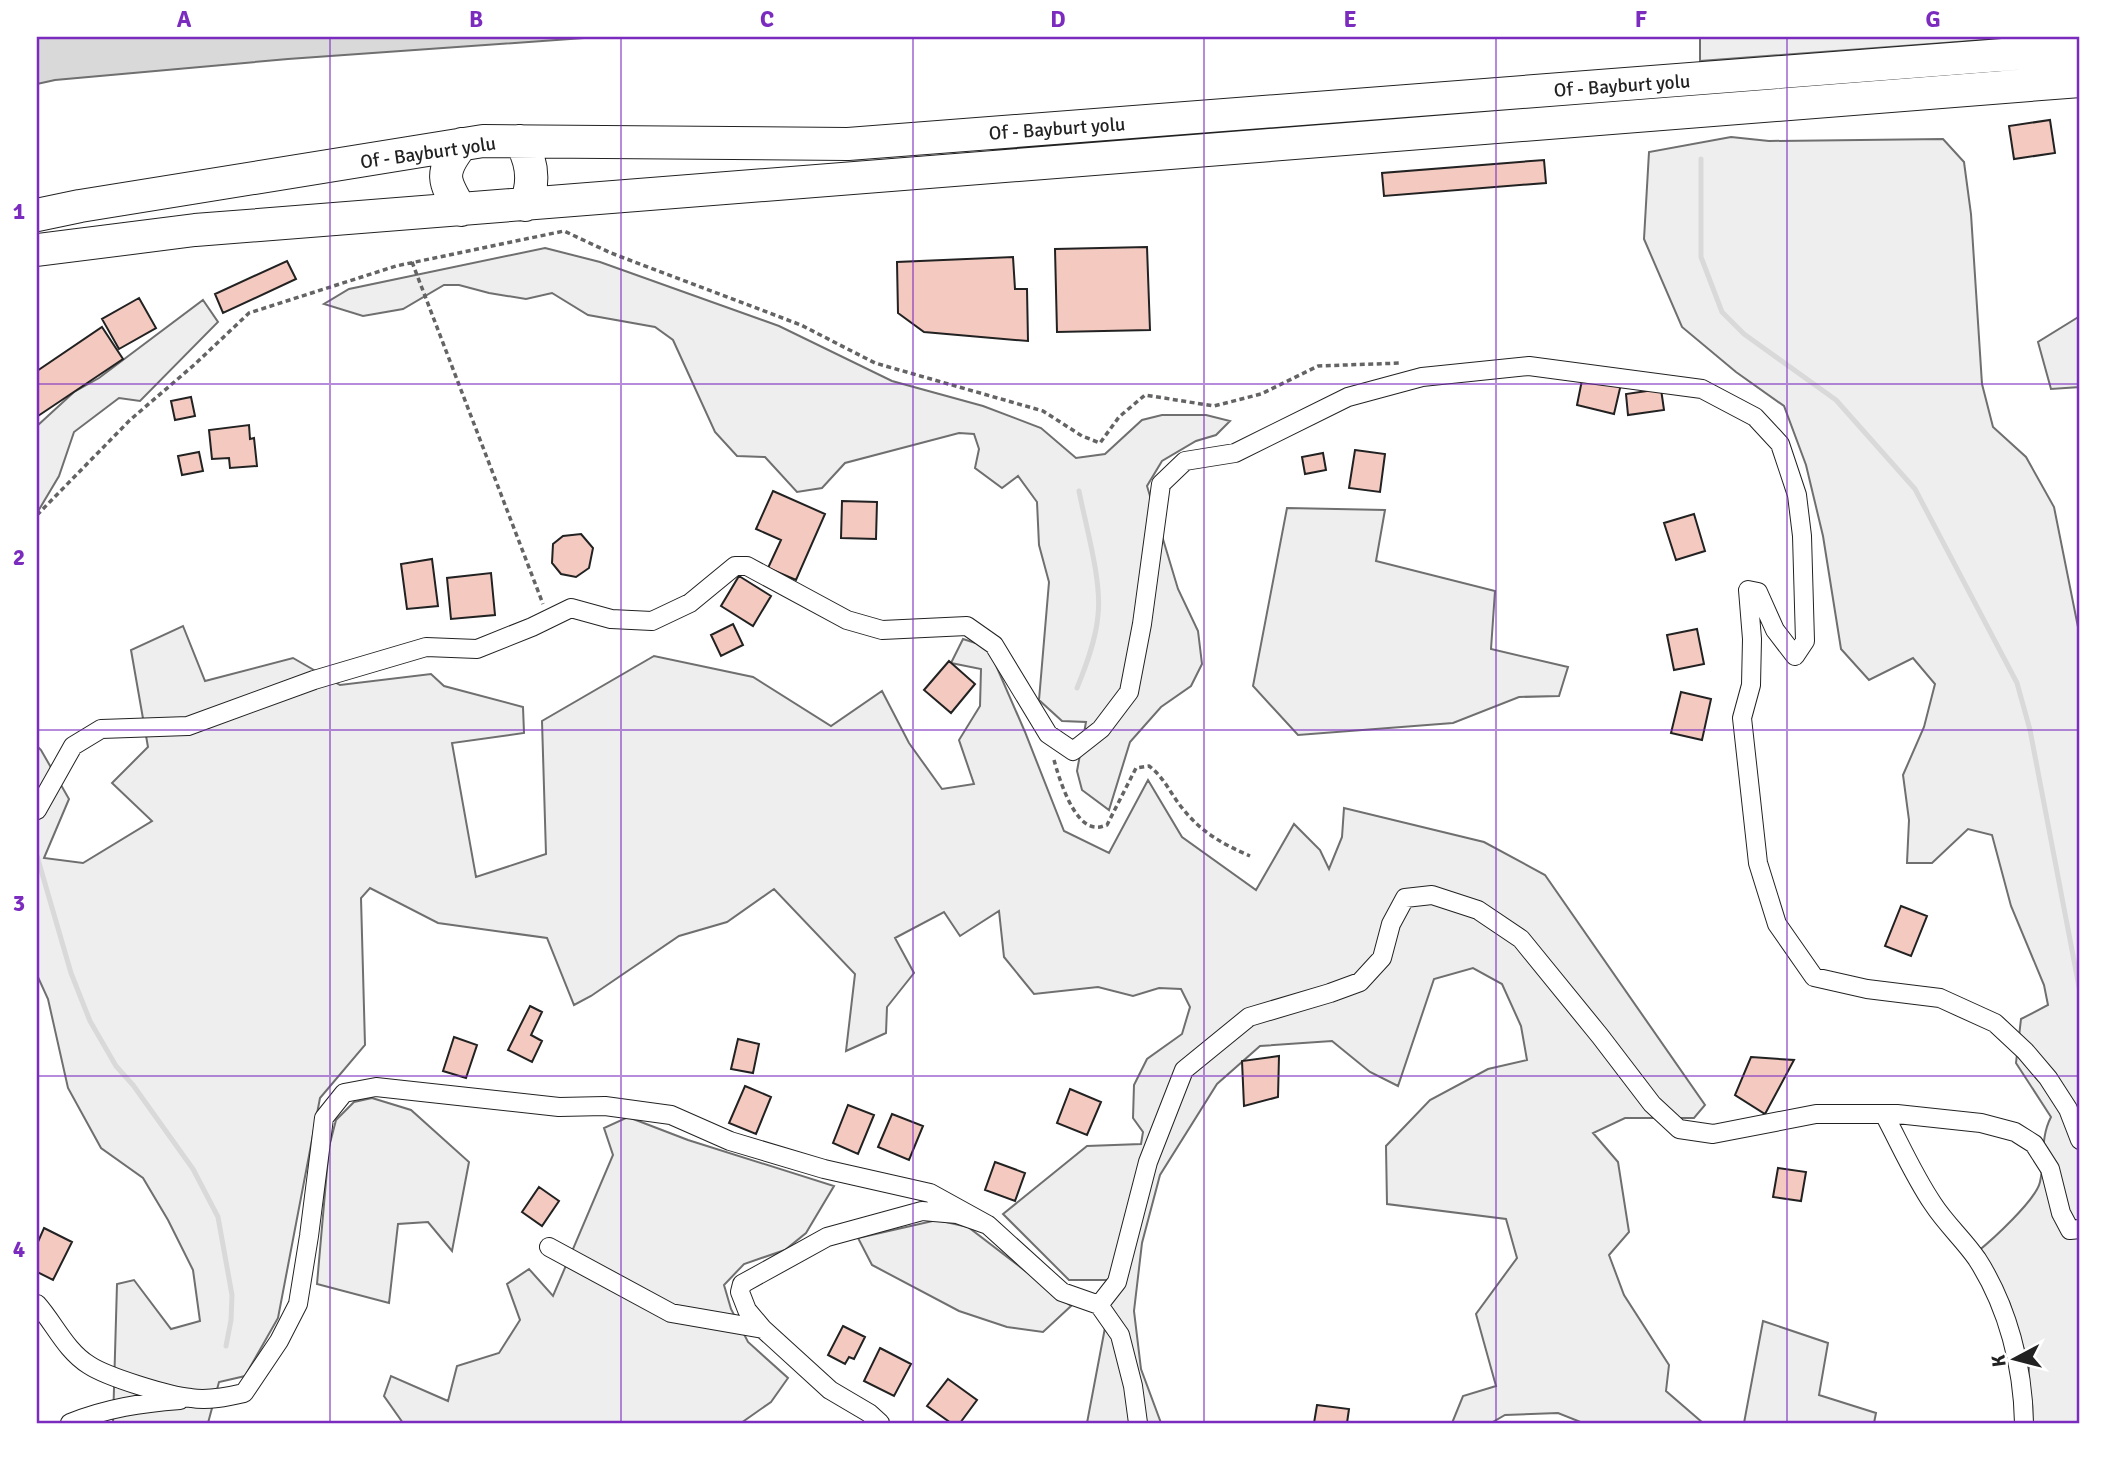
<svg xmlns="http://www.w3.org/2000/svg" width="2117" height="1460" viewBox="0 0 2117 1460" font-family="Signika,sans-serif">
	<rect width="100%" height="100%" fill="#fff"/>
	<path fill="#eee" stroke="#6f6f6f" stroke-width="2" d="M1703,37H2025L1700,61V37Z
		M1731,137L1769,141L1943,139L1964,162L1971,214L1982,384L1993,427L2026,457L2054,507L2080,637V1423H2026L2029,1366L2009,1302L1977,1252C1992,1240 2036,1200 2040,1182C2045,1160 2040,1138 2051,1117L2016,1063L2021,1019L2048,1005L2044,985L2011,906L1992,835L1968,829L1932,863H1907L1909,820L1903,775L1924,727L1935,684L1913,658L1869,680L1841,649L1823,536L1806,465L1784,406L1736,372L1682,327L1644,239L1649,152Z
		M545,248L600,262L779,326L892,381L983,406L1041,428L1076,458L1105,454L1142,420L1162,415H1206L1230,421L1216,435L1196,441L1162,461L1147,486L1178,589L1198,631L1202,664L1191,686L1161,707L1130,742L1109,810L1082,790L1077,771L1086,722L1062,721L1039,700L1049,582L1039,545L1037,502L1018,476L1002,488L975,468L979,449L974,434L959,433L845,463L822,488L797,492L765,457L737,456L715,432L673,340L655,327L588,315L552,293L526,299L489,293L459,285H444L403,309L363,316L324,304L349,289Z
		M203,300L218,322L140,401L119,398L74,432L59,476L37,513V426L74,392L99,378Z
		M2080,316V387L2051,389L2038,342Z
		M1287,508L1385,510L1376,561L1495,591L1491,649L1568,667L1559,696L1519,697L1453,723L1298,735L1253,686Z
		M183,626L205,681L293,658L340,685L431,674L444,686L523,707L524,733L452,743L476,877L546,854L542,721L654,656L753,677L831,726L882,691L909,743L942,789L974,784L959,740L980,706L981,669L951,663L963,639L988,647L1025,732L1064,831L1109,853L1148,780L1182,837L1256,890L1294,824L1320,850L1329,869L1342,837L1344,808L1484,842L1545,875L1705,1105L1694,1118H1625L1593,1133L1618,1162L1629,1232L1609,1255L1624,1295L1669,1365L1666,1391L1703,1423H1583L1558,1413L1505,1415L1491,1423H1452L1463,1396L1496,1386L1476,1314L1517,1258L1506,1219L1387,1204L1386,1146L1430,1100L1488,1069L1527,1060L1521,1026L1502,984L1473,968L1434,979L1398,1086L1370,1072L1332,1041L1260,1046L1217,1084L1160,1175L1142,1243L1134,1311L1141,1369L1161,1423H1087L1114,1280H1069L1003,1214L1087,1146L1141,1144L1143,1132L1133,1118L1134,1085L1147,1059L1182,1034L1190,1007L1181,989L1159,988L1133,996L1098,987L1034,994L1004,957L999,911L960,936L944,912L895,938L914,973L887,1007L886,1033L846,1051L855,974L774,889L727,922L679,936L591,996L574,1005L547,938L438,923L370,888L361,898L365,1045L320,1098L278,1318L245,1376L219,1382L208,1423H113L117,1284L134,1280L171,1329L200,1321L193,1270L168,1220L143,1178L101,1148L68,1088L48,999L37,975V746L41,750L69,799L44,858L83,863L152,821L112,783L148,747L131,650Z
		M372,1098L411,1110L469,1162L452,1251L428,1222L398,1224L389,1303L317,1284L329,1147L336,1120L354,1102Z
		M628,1117L688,1140L834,1186L806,1233L785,1250L744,1264L724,1285L731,1309L748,1342L788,1378L771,1402L741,1423H403L384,1396L391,1376L448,1401L457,1366L499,1353L520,1320L507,1284L529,1269L553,1296L613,1155L604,1128Z
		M937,1220L968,1227L1071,1306L1043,1332L1007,1327L959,1311L872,1265L858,1238Z
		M1763,1321L1828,1343L1819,1395L1876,1413L1874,1423H1744Z"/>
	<path fill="#d9d9d9" stroke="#6f6f6f" stroke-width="2" d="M37,37H598L288,59L55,80L37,84Z"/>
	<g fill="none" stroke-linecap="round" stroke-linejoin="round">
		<path stroke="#d9d9d9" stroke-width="5" d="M1701,159V257L1722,312L1744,334L1836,400L1915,489L2017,683L2030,730L2080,992
			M1077,688C1086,666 1096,640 1098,615C1102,581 1086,527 1079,491
			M37,856L71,973L90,1021L116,1066L133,1085L193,1169L218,1217L232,1295L231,1320L226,1346"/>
	</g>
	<path fill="#f3c9c0" stroke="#222" stroke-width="2" d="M2050,120L2055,153L2014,159L2009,126Z
		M1544,160L1546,183L1384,196L1382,173Z
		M1147,247L1150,330L1057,332L1055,249Z
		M1013,257L1015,289H1027L1028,341L924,332L898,313L897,262Z
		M287,261L296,279L223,313L215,294Z
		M139,298L156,328L119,349L102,319Z
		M102,327L123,359L38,416L37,371Z
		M1583,375L1621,384L1614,414L1577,405Z
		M1661,389L1664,410L1628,415L1626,394Z
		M191,397L195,416L175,420L171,401Z
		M249,425L250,439L254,438L257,466L230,468L229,458L212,459L209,430Z
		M1355,450L1385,454L1380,492L1349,488Z
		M199,452L203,471L182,475L178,456Z
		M1323,453L1326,470L1305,474L1302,457Z
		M773,491L825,514L796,580L768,568L781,540L756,529Z
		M842,501L877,502L876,539L841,538Z
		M1694,514L1705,551L1676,560L1664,523Z
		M581,534L593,548L589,568L576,577L561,574L552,563L553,544L563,536Z
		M432,559L438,606L407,609L401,564Z
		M491,573L495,615L451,619L447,578Z
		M739,576L771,596L753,626L721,606Z
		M733,624L743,645L721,656L711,635Z
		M1697,629L1704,664L1674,670L1667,635Z
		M949,661L975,684L951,713L924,690Z
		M1681,692L1711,699L1702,740L1671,733Z
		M1901,906L1927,916L1911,956L1885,946Z
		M530,1006L542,1012L531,1035L542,1041L532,1062L508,1050Z
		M454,1037L477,1045L466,1078L443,1071Z
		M738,1039L759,1044L753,1073L731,1069Z
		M1279,1056L1278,1097L1244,1106L1242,1061Z
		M1751,1057L1794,1060L1765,1114L1735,1095Z
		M745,1086L771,1097L756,1134L729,1123Z
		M1070,1089L1101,1102L1087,1135L1057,1123Z
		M848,1105L874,1115L858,1154L833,1143Z
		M892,1114L923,1126L909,1160L878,1147Z
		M995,1162L1025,1173L1015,1201L985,1190Z
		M1778,1168L1806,1172L1801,1201L1773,1197Z
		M539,1187L559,1201L542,1226L522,1212Z
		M44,1228L72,1242L53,1280L37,1272V1244Z
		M843,1326L865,1337L854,1359L849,1357L845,1364L828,1355Z
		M880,1348L911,1364L894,1396L864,1381Z
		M948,1379L977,1400L960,1423H951L927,1406Z
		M1317,1405L1349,1409L1347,1423H1314Z"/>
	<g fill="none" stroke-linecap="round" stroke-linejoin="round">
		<g stroke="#222" stroke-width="20">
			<path id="street" d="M37,810L73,746L101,729L188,726L314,680L426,647L477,649L532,627L571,608L611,619L652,621L690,603L735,566H747L847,620L882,630L967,626L994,645L1048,734L1073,751L1101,729L1129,692L1142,624L1161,484L1185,461L1235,453L1348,397L1422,377L1529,366L1702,389L1755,417L1780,444L1797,495L1802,536L1805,641L1795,656L1775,630L1758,592L1748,590L1752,639L1751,685L1742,718L1758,863L1777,924L1814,977L1867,989L1940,998L1995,1023L2025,1051L2048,1078L2068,1109L2080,1140
				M1884,1114C1900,1144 1914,1176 1933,1204C1946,1224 1964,1240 1977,1259C2008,1307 2023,1367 2024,1423
				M549,1247L671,1313L763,1329
				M37,1304C54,1323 66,1351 89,1365C107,1377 169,1396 191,1398C208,1401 227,1397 244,1393L279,1341L298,1304L309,1236L324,1118L344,1093L376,1087L559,1107L605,1106L671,1115L730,1141L824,1169L930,1193L988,1225
				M1099,1305L1117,1282L1148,1162L1184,1070L1249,1017L1330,993L1360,982L1382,958L1391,924L1405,898L1432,895L1478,910L1521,939L1600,1036L1652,1104L1679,1129L1713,1134L1816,1114H1897L1981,1123L2015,1132L2034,1144L2050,1169L2061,1213L2070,1230L2080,1229
				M70,1423C107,1408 141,1403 180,1400
				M880,1423L869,1413L830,1390L763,1329L747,1310L740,1292L742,1284L827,1237L922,1211L957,1214L988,1225L1062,1292L1099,1305L1120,1335L1133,1386L1138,1423"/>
		</g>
		<g stroke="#222" stroke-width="34">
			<path id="highway" d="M520,141C533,162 535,183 525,205
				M461,210C443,181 439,173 462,144
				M37,215L80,206L483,141L848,144L2080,49
				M37,250L195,230L2080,81"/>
		</g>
		<path stroke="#646464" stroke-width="3.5" stroke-dasharray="5 3.5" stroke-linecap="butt" d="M412,262L543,604
			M37,515L130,420L194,365L249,313L396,266L564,231L611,253L801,325L875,363L1043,411L1082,436L1100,443L1119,417L1145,395L1214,406L1261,394L1318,366L1401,363
			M1054,760C1059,778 1073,825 1095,827C1099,828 1103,826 1107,825L1136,768L1149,766C1165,778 1171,795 1183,809C1202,833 1223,844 1250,856"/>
		<use href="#street" stroke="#fff" stroke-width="18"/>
		<use href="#highway" stroke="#fff" stroke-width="32"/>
	</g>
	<path fill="none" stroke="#7b2cbf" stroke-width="2" stroke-opacity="0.55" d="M330,37V1423M621,37V1423M913,37V1423M1204,37V1423M1496,37V1423M1787,37V1423M37,384H2080M37,730H2080M37,1076H2080"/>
	<g text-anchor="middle" stroke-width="5" stroke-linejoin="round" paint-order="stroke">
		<g font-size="19" fill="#222" stroke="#fff">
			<text transform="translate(1622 85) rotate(-4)" y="7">Of - Bayburt yolu</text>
			<text transform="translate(1057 128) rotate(-4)" y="7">Of - Bayburt yolu</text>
			<text transform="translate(428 152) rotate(-8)" y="7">Of - Bayburt yolu</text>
		</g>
	</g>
	<rect width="2117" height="1460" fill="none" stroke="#ffffff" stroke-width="77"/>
	<g transform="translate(2015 1359) rotate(263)" stroke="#ffffff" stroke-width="5" paint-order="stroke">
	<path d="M0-5L12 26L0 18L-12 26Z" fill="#222222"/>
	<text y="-10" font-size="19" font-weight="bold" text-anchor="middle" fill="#222222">K</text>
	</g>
	<rect x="38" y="38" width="2040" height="1384" fill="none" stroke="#7b2cbf" stroke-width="2.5"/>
	<g font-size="23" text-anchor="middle" font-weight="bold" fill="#7b2cbf">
		<text x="184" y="27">A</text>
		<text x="476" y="27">B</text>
		<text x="767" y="27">C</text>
		<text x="1058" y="27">D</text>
		<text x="1350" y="27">E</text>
		<text x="1641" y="27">F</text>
		<text x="1933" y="27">G</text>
		<text x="19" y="219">1</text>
		<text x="19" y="565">2</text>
		<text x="19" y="911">3</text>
		<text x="19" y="1257">4</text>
	</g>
</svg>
